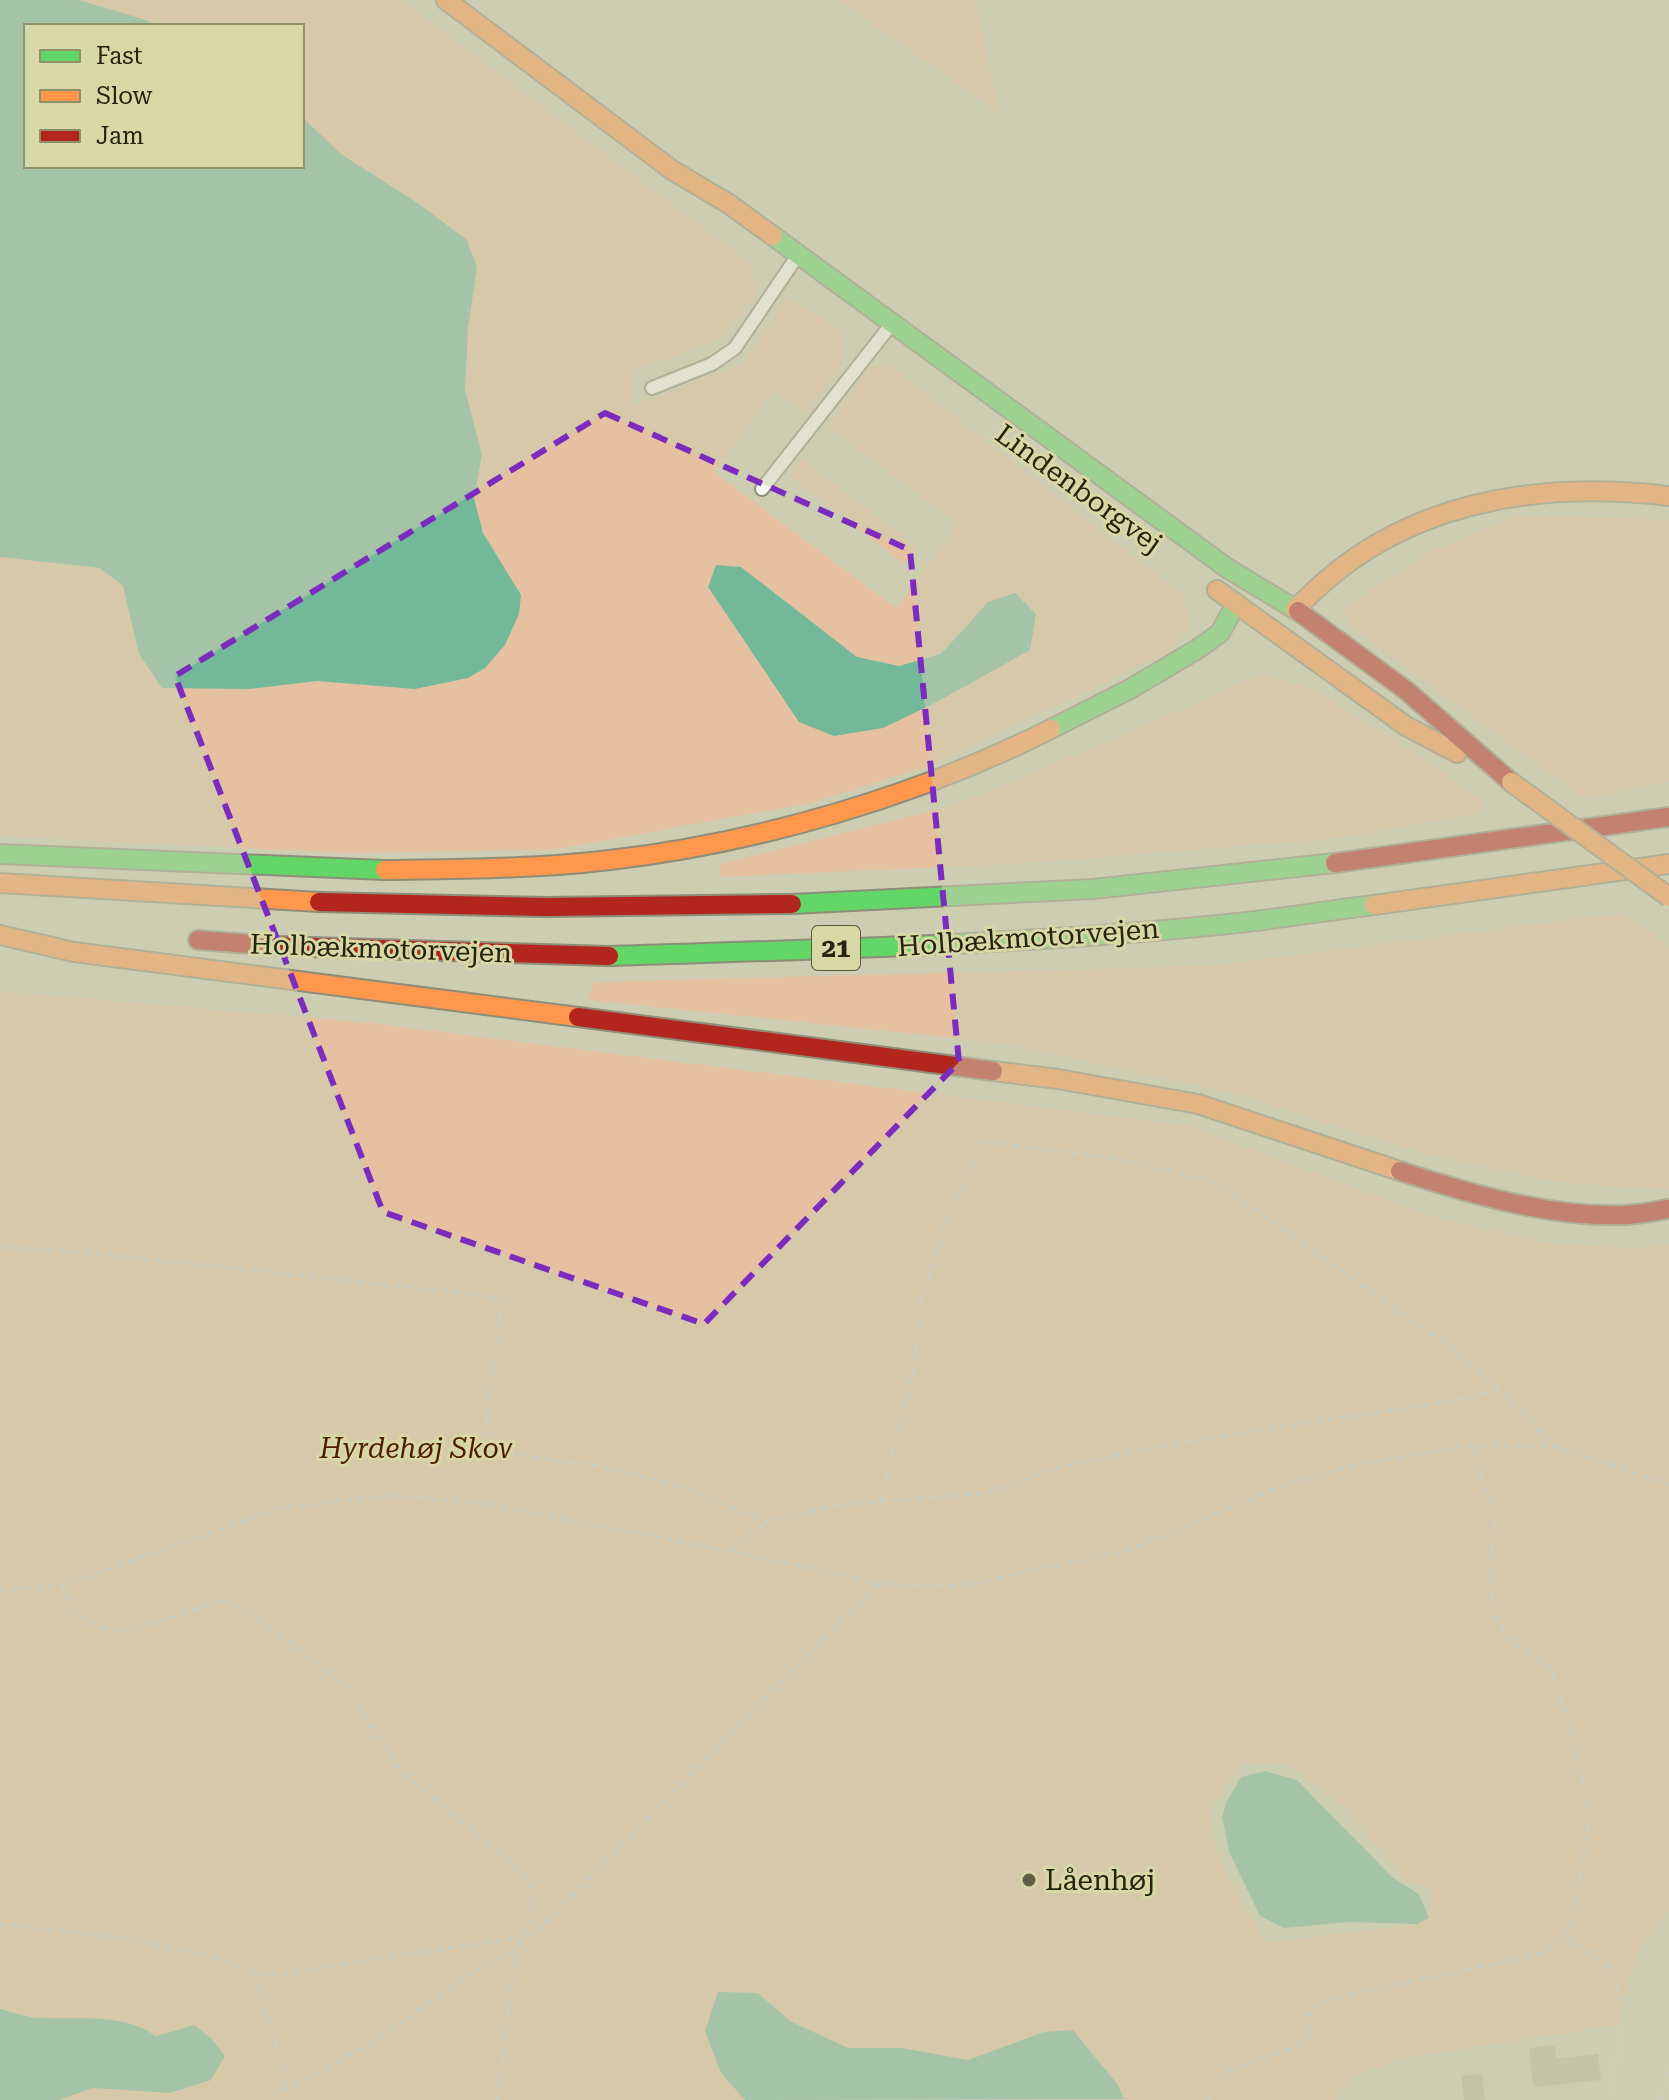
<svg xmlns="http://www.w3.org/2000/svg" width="1669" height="2100" viewBox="0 0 1669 2100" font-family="'Roboto Serif',serif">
	<rect width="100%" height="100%" fill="#cdcdb2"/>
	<path fill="#e5c0a1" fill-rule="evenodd" d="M0,0H401L751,263L756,296L718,341L634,370L633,406L743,364L788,298L843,331V363L806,412L775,389L714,472L896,608L958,525L828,428L870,366L892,367L1184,596L1189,627L1169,652L926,767L811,803L552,850L343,853L0,836ZM26,26H302V166H26Z
		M839,0H975L1000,114Z
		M803,459L917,547L904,564L790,476Z
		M1516,515L1669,520V781L1584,799L1349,625L1343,608L1430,552Z
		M1260,673L1313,689L1426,760L1483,801L1481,813L1341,838L1029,863L721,877L719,864L958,804L1181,710Z
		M1624,913L1669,946V1190L1555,1182L1425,1154L1232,1093L1002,1043L589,1000L593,982L1204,966Z
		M0,991L372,1023L1189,1126L1432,1216L1543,1242L1635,1249L1669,1243V1911L1638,1951L1617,2025L1398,2059L1352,2078L1334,2100H1124L1044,2032L968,2061L902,2048H848L790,2021L758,1993L721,2073L745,2100H0ZM1242,1763L1287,1764L1348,1810L1407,1882L1432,1888L1429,1918L1417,1924L1267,1943L1240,1900L1215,1848L1211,1808Z"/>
	<path fill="#73b999" d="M0,0H79L146,20L156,26H26V166H302V117L341,154L419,204L467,240L477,268L468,328L465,390L482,455L474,498L483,533L521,595L519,614L505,645L485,668L468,678L415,689L317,681L249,689L162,688L139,654L123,586L100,568L0,557Z
		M716,565L741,567L857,657L899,666L941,654L988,602L1015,593L1036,614L1030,650L937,702L883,728L834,736L799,722L708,587Z
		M1265,1771L1297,1780L1393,1878L1419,1894L1429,1918L1417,1924L1349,1922L1284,1928L1260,1916L1230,1854L1222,1818L1226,1803L1241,1777Z
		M718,1992L758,1993L790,2021L848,2048H902L968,2060L1044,2032L1073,2030L1118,2085L1124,2099L745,2100L721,2073L705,2031Z
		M0,2009C12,2012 25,2017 38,2018C78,2020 121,2012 156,2036L194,2025L211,2038L225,2056L211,2080L170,2093L93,2088L59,2100H0Z"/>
	<path fill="#b2b89e" d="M1555,2045L1556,2059L1598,2054L1601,2080L1533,2087L1529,2048Z
		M1482,2074L1485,2100H1464L1461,2076Z"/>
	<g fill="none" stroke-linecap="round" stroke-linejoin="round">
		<g stroke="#8d8d79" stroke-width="16">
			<path id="lane" d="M652,388L712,364L735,348L798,255
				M762,489L890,326"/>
		</g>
		<g stroke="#8d8d79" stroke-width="22">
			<path id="fast" d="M773,236L1227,568L1298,611
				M1051,729L1130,689L1196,650L1220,633L1236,604
				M0,854L385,870
				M792,904L1093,889L1335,863
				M609,956C821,949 1036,945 1247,922C1290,917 1332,910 1374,905"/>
		</g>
		<g stroke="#8d8d79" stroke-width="22">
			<path id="slow" d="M446,0L672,170L729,204L773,236
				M1217,590L1406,726L1457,753
				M1295,609C1307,598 1319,586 1331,576C1426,497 1551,482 1669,496
				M385,870C460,869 536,869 610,860C758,843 918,796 1051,729
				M0,883L319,902
				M1374,905L1669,864
				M0,935L74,952L578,1017
				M993,1071L1058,1079L1198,1104L1400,1171"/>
		</g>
		<g stroke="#8d8d79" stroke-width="22">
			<path id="jam" d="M1298,611L1407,691L1511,782
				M1335,863L1669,817
				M319,902L546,907L792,904
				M198,940L276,946L609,956
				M578,1017L993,1071
				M1400,1171C1470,1194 1551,1218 1626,1215C1640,1214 1655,1211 1669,1209"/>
		</g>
		<path stroke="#cdcdc5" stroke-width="4" stroke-dasharray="6 6" stroke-linecap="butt" d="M0,1247L60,1250L484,1295L502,1301L485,1433L500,1452L599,1466L680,1486L767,1522L838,1505L987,1493L1058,1468L1167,1445L1455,1400L1501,1390
			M880,1502L914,1368L922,1300L948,1214L982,1141L1123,1160L1216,1182L1444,1343L1501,1390L1554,1446
			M730,1551L766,1523
			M62,1585L76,1613L95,1626L126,1632L224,1600L251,1612L348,1688L369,1724L400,1770L528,1878L535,1906L516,1948L460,1981L385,2034L333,2065L285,2088
			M0,1591L62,1585L280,1508L393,1495L482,1503L730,1551L879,1583L927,1587L971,1584L1132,1549L1282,1486L1364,1463L1472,1445L1554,1446L1669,1484
			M0,1924L116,1937L211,1956L254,1973L280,1974L521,1937
			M1566,1937C1579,1946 1595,1955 1607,1966C1634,1992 1613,2066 1608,2100
			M254,1973L282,2064L285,2088L263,2100
			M497,2100L516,1948L544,1924L879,1583
			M1208,2100L1225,2072L1291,2048L1309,2035L1307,2016L1325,2000L1536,1955L1566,1937L1573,1920L1590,1816L1566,1711L1550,1668L1511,1641L1493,1612L1491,1574L1494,1518L1472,1445
			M1662,2100L1669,2067"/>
		<use href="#lane" stroke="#f8f8f3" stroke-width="12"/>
		<use href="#fast" stroke="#63d668" stroke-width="18"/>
		<use href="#slow" stroke="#ff974d" stroke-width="18"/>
		<use href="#jam" stroke="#b3261e" stroke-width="18"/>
		<g stroke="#8d8d79" stroke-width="22" stroke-linecap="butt">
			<path id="slow-bridge" d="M1511,782L1669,897"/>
		</g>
		<use href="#slow-bridge" stroke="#ff974d" stroke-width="18"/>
	</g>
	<path d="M0 0H1669V2100H0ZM605,413L910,550L959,1062L704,1324L383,1212L175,676Z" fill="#cdcdb2" fill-opacity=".55" fill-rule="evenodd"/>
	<path fill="none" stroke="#7b2cbf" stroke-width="6" stroke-dasharray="16 10" stroke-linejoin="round" d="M605,413L910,550L959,1062L704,1324L383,1212L175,676Z"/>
	<circle fill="#5f5f49" stroke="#d8d8a7" stroke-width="3" cx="1029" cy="1880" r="8"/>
	<g text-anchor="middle" stroke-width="6" stroke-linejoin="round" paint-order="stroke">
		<rect fill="#d8d8a7" stroke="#5a5a3e" stroke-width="2" x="812" y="926" width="48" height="44" rx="6"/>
		<g font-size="26" font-weight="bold" fill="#242411">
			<text x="836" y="957">21</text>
		</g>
		<g font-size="28" fill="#242411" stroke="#d8d8a7">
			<text transform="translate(1079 488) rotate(36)" y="10">Lindenborgvej</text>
			<text transform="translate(1028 937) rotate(-4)" y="10">Holbækmotorvejen</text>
			<text transform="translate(381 948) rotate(2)" y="10">Holbækmotorvejen</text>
		</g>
		<g font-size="28" font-style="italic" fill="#4d1e00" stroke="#d8d8a7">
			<text x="416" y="1458">Hyrdehøj Skov</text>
		</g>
		<g font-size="28" fill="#242411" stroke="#d8d8a7" text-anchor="start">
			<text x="1045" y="1890">Låenhøj</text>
		</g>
	</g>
	<rect x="24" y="24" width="280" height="144" fill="#d8d8a7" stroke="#90906b" stroke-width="2"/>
	<rect x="40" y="50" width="40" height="12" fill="#63d668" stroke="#90906b" stroke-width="2"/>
	<text x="96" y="64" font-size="24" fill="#242411">Fast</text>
	<rect x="40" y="90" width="40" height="12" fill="#ff974d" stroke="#90906b" stroke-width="2"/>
	<text x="96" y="104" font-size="24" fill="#242411">Slow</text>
	<rect x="40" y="130" width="40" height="12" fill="#b3261e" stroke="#90906b" stroke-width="2"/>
	<text x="96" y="144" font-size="24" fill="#242411">Jam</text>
</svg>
